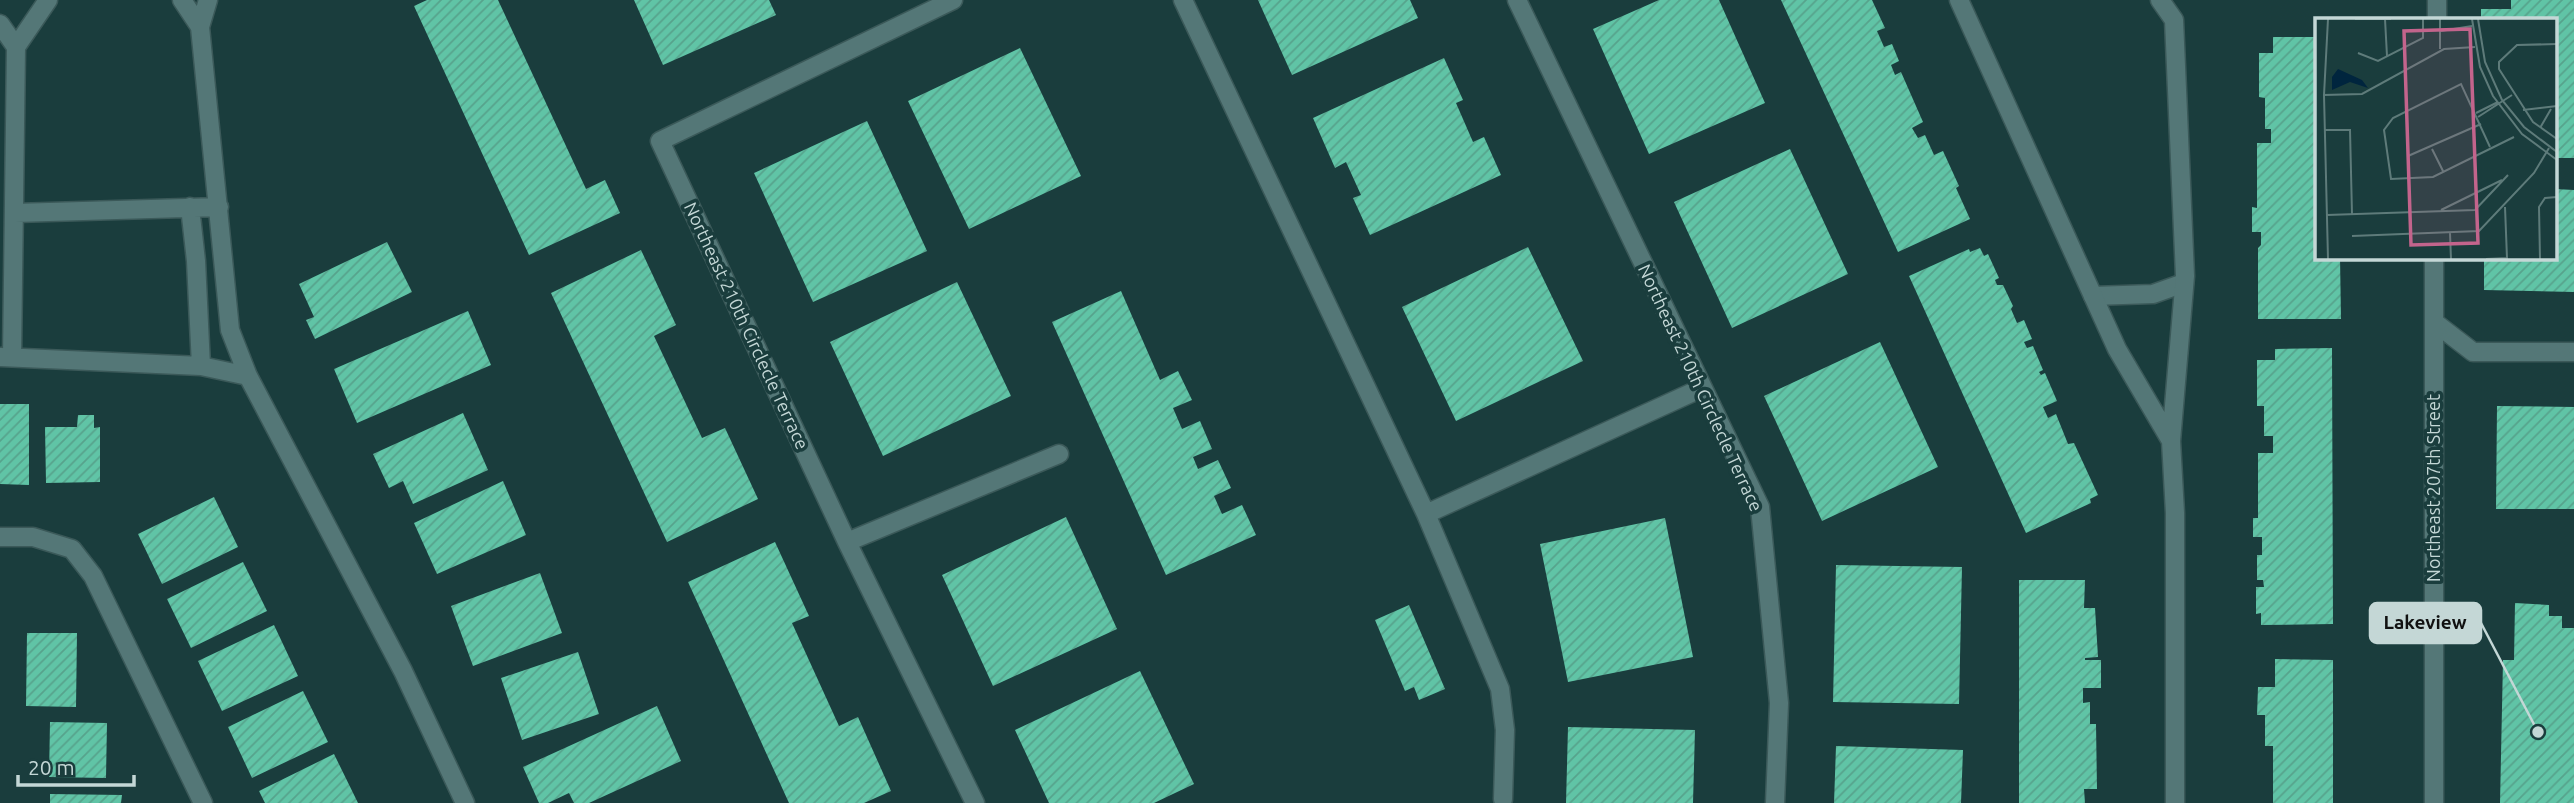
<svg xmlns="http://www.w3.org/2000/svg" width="2574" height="803" viewBox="0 0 2574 803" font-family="Ubuntu,sans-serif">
	<defs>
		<pattern id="building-hatch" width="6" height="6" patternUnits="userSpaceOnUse" patternTransform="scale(1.75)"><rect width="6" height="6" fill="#60c4a6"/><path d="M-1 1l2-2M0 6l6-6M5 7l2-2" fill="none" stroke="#57a38c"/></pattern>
	</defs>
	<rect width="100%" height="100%" fill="#1a3d3d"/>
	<path fill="url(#building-hatch)" d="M427,0H498L586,189L605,180L620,213L529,255L414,6Z
		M634,0H769L776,15L663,65Z
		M1258,0H1410L1418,18L1292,75Z
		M1659,0H1719L1765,103L1649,154L1593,29Z
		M1781,0H1872L1885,28L1877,31L1884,47L1892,44L1899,61L1891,65L1895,75L1901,72L1923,122L1912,128L1918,138L1925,135L1934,155L1943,151L1959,186L1956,188L1970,219L1898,252Z
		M2511,0H2574V158H2555V19H2481V9H2511Z
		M2273,37H2317V257H2340L2341,319H2258V248L2261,245V232H2252V207L2257,208V143H2271V129H2265V98L2259,97V53H2273Z
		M1020,48L1081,176L969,229L908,101Z
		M1444,58L1463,100L1456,103L1473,142L1484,137L1501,175L1370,235L1353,198L1361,195L1346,162L1335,168L1313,118Z
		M867,121L927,251L813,302L754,173Z
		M1790,149L1848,274L1732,328L1674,202Z
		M2555,189L2574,190V292L2484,290V257H2555Z
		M387,242L412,292L315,339L306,320L314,317L299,284Z
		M1528,247L1583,361L1456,421L1402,307Z
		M1980,248L1984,256L1988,254L1999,278L1995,280L1997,285H2003L2013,306L2011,309L2017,323L2024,320L2032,339L2024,342L2027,348L2033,346L2043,370L2039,372L2041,375L2045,373L2057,401L2043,407L2048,418L2056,414L2068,444L2074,443L2098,495L2090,499L2091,503L2026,533L1909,276L1969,249L1970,252Z
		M641,250L676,325L654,336L702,438L725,428L758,499L667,542L551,293Z
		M957,282L1011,396L883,456L830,342Z
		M1121,291L1160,380L1178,371L1192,400L1173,408L1182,429L1200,421L1212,449L1193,457L1198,469L1218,460L1231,488L1214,496L1222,514L1242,505L1256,535L1166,575L1052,322Z
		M468,311L491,365L357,423L334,369Z
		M1880,342L1938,467L1822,521L1764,396Z
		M2332,348L2333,624L2261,625V613L2256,614V587H2264L2263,580H2257V555H2262V537H2253V518H2258V453H2273V436H2264V406H2257V360H2275V349Z
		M0,404H29V485L0,484Z
		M2497,406L2574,407V509H2496Z
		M463,413L488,470L413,504L403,481L389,488L373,454Z
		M78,415H94V428L100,427V482L46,483L45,427H77Z
		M503,481L526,535L437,574L414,523Z
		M214,497L238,547L162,584L138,534Z
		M1066,517L1117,629L993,686L942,575Z
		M1665,518L1693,657L1568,682L1540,544Z
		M775,542L809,616L792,623L839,726L858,717L891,791L864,803H789L688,582Z
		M243,562L267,611L191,648L167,599Z
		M1836,565L1962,567L1959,704L1833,702Z
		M540,573L562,633L473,666L451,606Z
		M2019,580H2085L2084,608H2095L2098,657L2085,658V660H2101V688H2083V703L2090,702V724H2096L2097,789H2084L2085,803H2019Z
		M2515,603L2549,605V616H2562V628H2574V803H2500L2503,660H2514Z
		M1409,605L1445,689L1419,700L1414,687L1405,691L1375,620Z
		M274,625L298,676L222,711L198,661Z
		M27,633H77L76,707L26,706Z
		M578,652L599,714L522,740L501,678Z
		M2275,659L2333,660V803H2273V746H2265V715H2257L2258,687H2275Z
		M1140,671L1194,784L1154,803H1049L1015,730Z
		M303,691L328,742L252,778L228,727Z
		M657,706L681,761L589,803H574L569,793L548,803H539L523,767Z
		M50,722L107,723L106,778L49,777Z
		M1568,727L1695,730L1693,803H1566Z
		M1836,746L1963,750L1961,803H1834Z
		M334,754L358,803H265L259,791Z
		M50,794L122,795L121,803H50Z"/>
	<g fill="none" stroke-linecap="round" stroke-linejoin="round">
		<g stroke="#3b5959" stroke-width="21">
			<path id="lane" d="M2093,296L2153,294L2184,283"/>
		</g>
		<g stroke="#3b5959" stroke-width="21">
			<path id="street" d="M182,0L200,27
				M208,0L200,27L230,330L248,376L403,671L465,803
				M953,0L660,141L847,542L975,803
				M1183,0L1426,514L1500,689L1505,730L1503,799
				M1517,0L1760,507L1779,703L1775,803
				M1959,0L2117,349L2171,441
				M2160,0L2174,20L2185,276L2171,441L2175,513V803
				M2437,19V0
				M0,24L16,47
				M190,207L196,261L201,366
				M15,213L219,207
				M2434,322L2473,352H2574
				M1,357L201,366L248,376
				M12,357L16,47L48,0
				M1426,514L1702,388
				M0,537H33L72,549L93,576L203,803
				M847,542L1059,454
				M2434,803V257"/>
		</g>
		<use href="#lane" stroke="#547777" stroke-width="18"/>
		<use href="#street" stroke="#547777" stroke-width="18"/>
	</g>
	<g text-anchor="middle" stroke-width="7" stroke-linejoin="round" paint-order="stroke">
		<g font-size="18" fill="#c4d7d6" stroke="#1a3d3d">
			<text transform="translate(746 326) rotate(65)" y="6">Northeast 210th Circlecle Terrace</text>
			<text transform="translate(1700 388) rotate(65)" y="6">Northeast 210th Circlecle Terrace</text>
			<text transform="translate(2434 488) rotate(-90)" y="6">Northeast 207th Street</text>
		</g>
	</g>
	<g transform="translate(2315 18)">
		<rect width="242" height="242" fill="#1a3d3d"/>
		<path d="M23,51L47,62L53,70L35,64L17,72V59Z" fill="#00253e"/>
		<path fill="none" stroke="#5e7b7a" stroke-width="2" d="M40,1H76M70,1L72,38M157,1L165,49L178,78L207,116L242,142M163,1L170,44L187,82L209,109L242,134M126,13L157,8M242,26L202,27L184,44V51L218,104L242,121M125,31V1M43,35L63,43L108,20V1M9,77L13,1M208,92L242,88M161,95L183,84M163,99L197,77M225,110L236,91M9,112H35L37,196M175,129L146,66L78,100L69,112L76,161L118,159L199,119M117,131L128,153M93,138L166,106M126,192L187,162M12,197L160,192L193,157M135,215L136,241M37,218L164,213L219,155L234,130M13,241L9,77L47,76L129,31L160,29M171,241L192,240L190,189M225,241L224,189L230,180L242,179"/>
		<path fill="#c3648c" fill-opacity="0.15" stroke="#c3648c" stroke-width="3.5" d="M155,11L163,225L96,227L89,13Z"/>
		<rect width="242" height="242" fill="none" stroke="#c4d7d6" stroke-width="3.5"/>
	</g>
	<path fill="none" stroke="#c4d7d6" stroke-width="2.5" d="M2538 732L2481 623"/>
	<circle fill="#c4d7d6" stroke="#1a3d3d" stroke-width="2.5" cx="2538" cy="732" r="7"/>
	<rect fill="#c4d7d6" stroke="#c4d7d6" stroke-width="2.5" x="2370" y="603" width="111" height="40" rx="7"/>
	<g font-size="19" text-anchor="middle" font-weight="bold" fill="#111">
		<text x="2425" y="629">Lakeview</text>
	</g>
	<path d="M18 775v10h116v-10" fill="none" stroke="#c4d7d6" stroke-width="3.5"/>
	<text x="28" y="775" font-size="21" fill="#c4d7d6" stroke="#1a3d3d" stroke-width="5" paint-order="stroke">20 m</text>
</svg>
